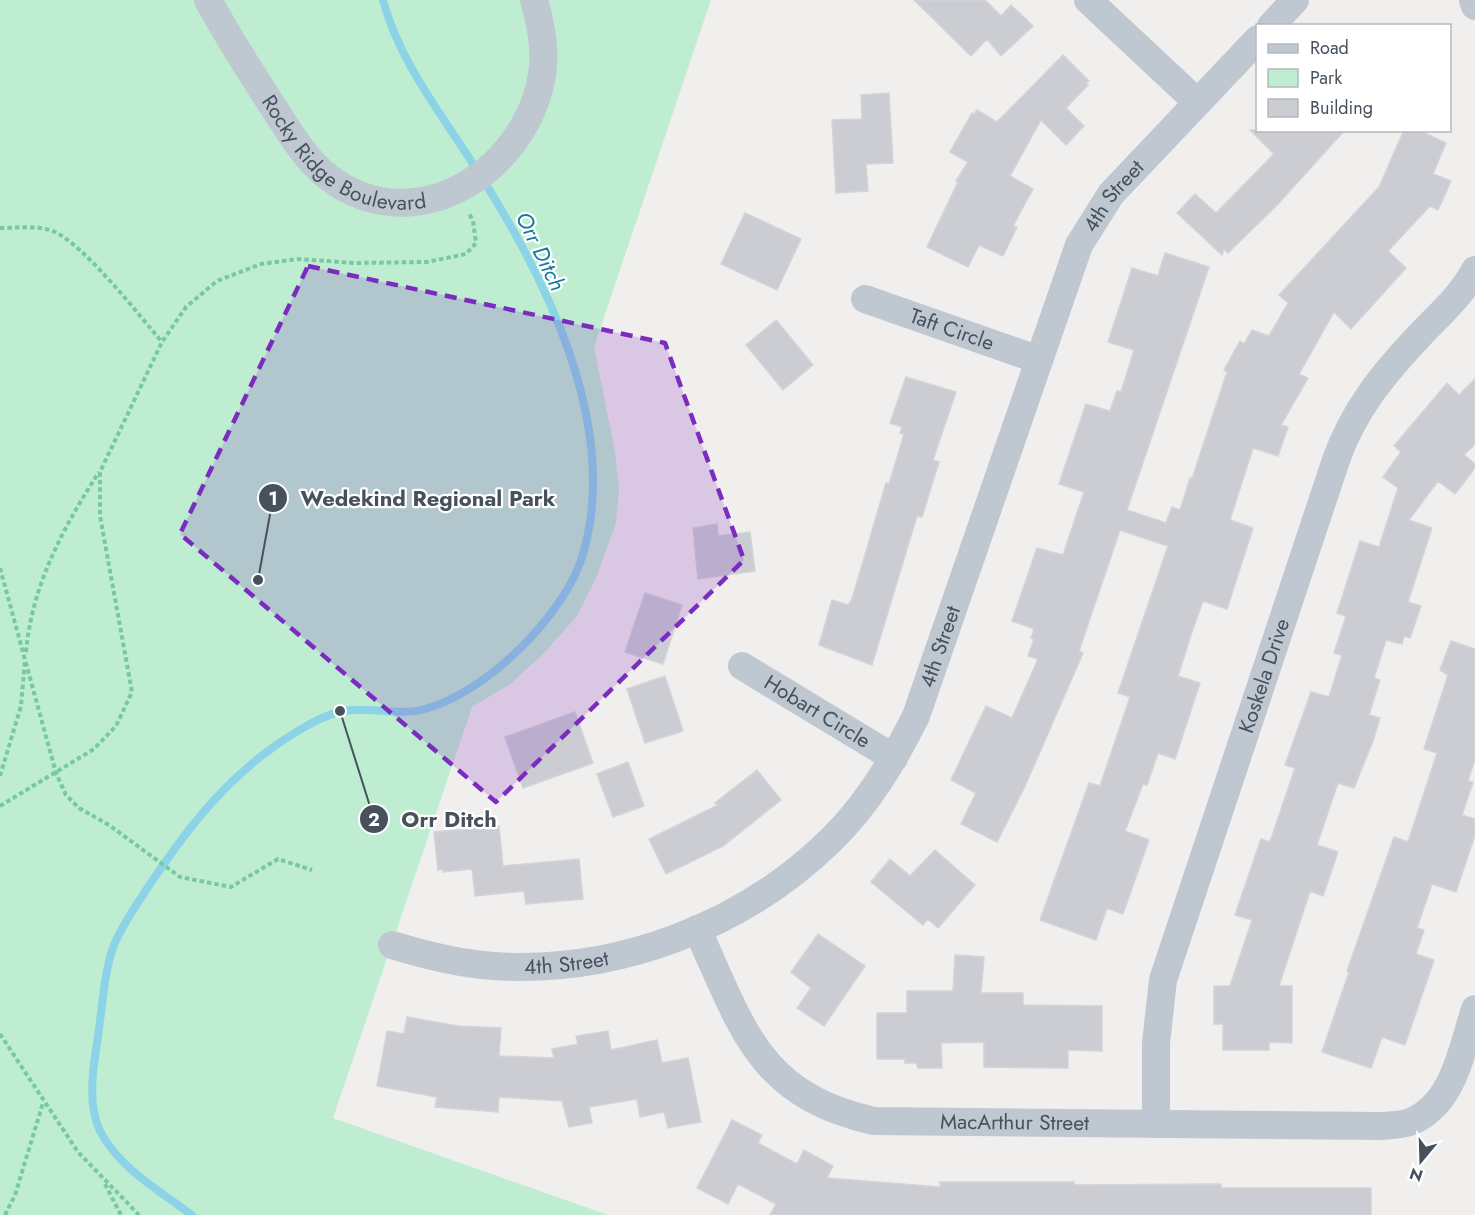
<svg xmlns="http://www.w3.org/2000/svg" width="1475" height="1215" viewBox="0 0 1475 1215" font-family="Jost,sans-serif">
	<rect width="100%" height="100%" fill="#f1eeee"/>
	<path fill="#beedd1" d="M0,0H711L594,347L615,452L619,489L616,523L596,578L577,616L543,654L510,684L472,707L333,1118L608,1215H0Z"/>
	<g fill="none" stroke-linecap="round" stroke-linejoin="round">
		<path stroke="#8dd3e8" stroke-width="8" d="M192,1215C160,1191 119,1168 100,1131C87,1104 93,1066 98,1037C102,1009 104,971 114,945C123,923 138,903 150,884C184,834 216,791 264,754C282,740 317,717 339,712C365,705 398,717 425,709C486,693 566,614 583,554C621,423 543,272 473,164C440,112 399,61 383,0"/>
	</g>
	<path fill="#cbcdd3" stroke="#d2d4d9" stroke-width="1.5" d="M914,0H985L1001,16L1011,5L1033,26L1001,56L987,39L971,56Z
		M1063,55L1089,81L1086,83L1088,85L1066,108L1084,126L1066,145L1041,120L1010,176L1033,189L1013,226L1017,227L1003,256L979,245L968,267L927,247L958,182L956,181L968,162L950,152L972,113L974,114L977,110L997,122Z
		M889,93L893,163L866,164L868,191L836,193L832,120L862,119L861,95Z
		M1250,130H1345L1278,204L1228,253L1224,249L1222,255L1177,213L1195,194L1216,213L1274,154Z
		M1404,130H1418L1446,143L1433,174L1451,181L1438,210L1430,206L1388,251L1406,268L1351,329L1334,312L1299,374L1308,378L1281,425L1288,427L1278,456L1253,448L1230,520L1253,528L1227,609L1203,601L1192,632L1178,676L1200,683L1175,759L1158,753L1147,785L1143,784L1125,831L1149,840L1123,914L1107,908L1096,940L1040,920L1089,783L1100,786L1130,697L1118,693L1168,546L1120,530L1079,651L1083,653L1026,784L997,842L961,824L976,793L951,780L986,706L1012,718L1038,659L1028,656L1034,639L1031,638L1034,629L1012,621L1037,548L1063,555L1084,492L1059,484L1086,404L1110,411L1117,391L1121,392L1134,350L1108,342L1132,268L1158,276L1165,253L1209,267L1127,510L1166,523L1172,507L1180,510L1190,478L1192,479L1227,372L1224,370L1240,341L1244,344L1252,330L1269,336L1288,303L1279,295L1379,187Z
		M745,213L801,239L777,290L721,264Z
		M776,320L813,365L783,390L746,345Z
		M906,377L956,392L933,460L939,462L922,517L917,516L872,665L819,645L832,600L848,605L852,599L886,483L889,484L904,434L900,433L902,427L890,423Z
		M1475,379V444L1464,455L1475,464V468L1455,494L1438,481L1409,520L1432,528L1408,602L1421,606L1410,638L1404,636L1402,644L1386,640L1374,678L1380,680L1369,715L1380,718L1373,741L1354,788L1338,783L1317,845L1338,852L1323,896L1310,891L1279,986H1292V1043L1269,1042V1050H1223V1024H1214V986H1230L1252,920L1235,915L1261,839L1270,842L1295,768L1285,765L1311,692L1329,697L1342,655L1334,653L1346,616L1337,613L1360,541L1379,547L1398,488L1383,477L1401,452L1394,446L1447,383L1459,395Z
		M717,524L718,536L750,532L755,571L698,579L693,528Z
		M645,593L682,605L663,664L625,652Z
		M1451,641L1475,649V759L1468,781L1473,782L1462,815L1475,819V835L1456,892L1432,884L1417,928L1424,930L1416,954L1434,960L1405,1045L1382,1037L1371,1068L1322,1052L1349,972L1347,971L1394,837L1408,842L1437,753L1424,749L1448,675L1440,670Z
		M665,676L683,731L645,743L627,689Z
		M575,712L593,763L523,788L505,737Z
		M628,762L644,806L613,817L597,774Z
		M757,770L781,800L723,846L666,874L649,839L718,805L715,803Z
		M499,826L503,866L579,859L583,899L526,904L524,891L475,896L472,869L443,872V869L438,870L434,832Z
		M935,850L975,885L938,928L928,919L923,925L871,882L890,859L910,876Z
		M818,934L865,966L824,1026L797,1008L811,988L791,972Z
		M955,955L984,957L981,993H1023V1005L1102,1006V1051L1068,1050V1068L984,1067V1042L941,1043L942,1068H918L916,1063H905V1059H877V1013H907V991H953Z
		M407,1017L458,1026L501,1028L499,1056L554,1058L552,1049L578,1044L576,1036L608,1031L611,1050L657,1040L662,1063L688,1058L701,1122L668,1128L664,1112L640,1117L637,1099L589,1107L592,1123L569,1127L562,1101L499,1097L498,1112L435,1107L437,1097L377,1086L387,1031L404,1034Z
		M732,1120L762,1135L758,1143L797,1164L804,1150L833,1166L827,1178L940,1187V1182H1074V1185L1221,1184V1188H1371V1215H770L776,1204L738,1184L728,1204L697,1188Z"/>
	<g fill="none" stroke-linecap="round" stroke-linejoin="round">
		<path stroke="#78c9a3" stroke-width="4" stroke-dasharray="4.5 3" stroke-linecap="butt" d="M0,228C17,228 40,225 55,232C85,246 139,315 162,342
			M0,568L56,773L66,795L79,808L109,825L180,877L231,887L278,859L312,870
			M26,652C32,585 63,528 99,472
			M0,776L21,706L25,660
			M0,806L94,749L116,726L132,692L100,516V472L162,342L186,307L217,281L261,264L298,259L354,263L427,262L466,254L476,243L473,221L469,213
			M0,1034L78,1152L139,1215
			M105,1184L121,1215
			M5,1215L15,1195L43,1103"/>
		<g stroke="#bfc8d0" stroke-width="28">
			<path id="s1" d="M208,0C227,35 248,68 270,102C287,128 303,157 328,177C417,245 532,168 543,67C545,44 540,22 534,0"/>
			<path d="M1088,0L1197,102"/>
			<path d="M1473,0L1475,6"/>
			<path d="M1271,26L1295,0"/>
			<path id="s2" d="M865,299L1039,360"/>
			<path id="s3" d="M742,666L894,758"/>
			<path id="s4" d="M697,929C742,1026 757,1095 874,1121L1382,1126C1391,1125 1402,1125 1410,1122C1454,1105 1462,1049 1475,1009"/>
			<path id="s5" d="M392,945C425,955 459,964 494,966C617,974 744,926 832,839C868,804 894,760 916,716L1079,245L1111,194L1258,39"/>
			<path id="s6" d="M1156,1124V1043L1163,980L1336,460C1354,409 1384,373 1421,334C1440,314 1462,295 1475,270"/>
		</g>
	</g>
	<path fill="#7b2cbf" fill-opacity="0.2" stroke="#7b2cbf" stroke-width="4.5" stroke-dasharray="12 8" stroke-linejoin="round" d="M308,266L665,343L744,560L496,802L180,534Z"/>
	<g text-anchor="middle" stroke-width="4.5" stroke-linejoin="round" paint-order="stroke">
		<g font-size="21" fill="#47515b" stroke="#fff">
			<text dy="7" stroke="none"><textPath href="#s1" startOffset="216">Rocky Ridge Boulevard</textPath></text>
			<text dy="7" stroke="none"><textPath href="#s5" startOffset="1184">4th Street</textPath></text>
			<text dy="7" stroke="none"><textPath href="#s2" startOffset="92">Taft Circle</textPath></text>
			<text dy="7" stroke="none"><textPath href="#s5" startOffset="699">4th Street</textPath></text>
			<text dy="7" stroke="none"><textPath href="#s6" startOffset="465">Koskela Drive</textPath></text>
			<text dy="7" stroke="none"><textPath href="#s3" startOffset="88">Hobart Circle</textPath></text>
			<text dy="7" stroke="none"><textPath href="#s5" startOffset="177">4th Street</textPath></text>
			<text dy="7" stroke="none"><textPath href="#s4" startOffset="416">MacArthur Street</textPath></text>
		</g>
		<g font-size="22" font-style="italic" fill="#127b9b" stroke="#fff">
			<text transform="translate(541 251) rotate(64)" y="8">Orr Ditch</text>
		</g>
	</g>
	<path fill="none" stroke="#47515b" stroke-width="2" d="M258 580L273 498M340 711L374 819"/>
	<g fill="#47515b" stroke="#fff" stroke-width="2">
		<circle cx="258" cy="580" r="6"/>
		<circle cx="340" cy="711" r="6"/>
		<circle cx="273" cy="498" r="15"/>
		<circle cx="374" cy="819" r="15"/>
	</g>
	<g font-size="18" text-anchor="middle" font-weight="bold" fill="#fff">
		<text x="273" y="505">1</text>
		<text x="374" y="826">2</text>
	</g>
	<g font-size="22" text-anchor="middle" font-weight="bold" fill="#47515b" stroke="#fff" stroke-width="4.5" stroke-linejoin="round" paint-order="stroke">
		<text x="428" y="506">Wedekind Regional Park</text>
		<text x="449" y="827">Orr Ditch</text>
	</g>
	<rect x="1256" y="24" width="195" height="108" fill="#ffffff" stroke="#b5b9bd" stroke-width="1.5"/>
	<rect x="1268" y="44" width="30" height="9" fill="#bfc8d0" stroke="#b5b9bd" stroke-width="1.5"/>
	<text x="1310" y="54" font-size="18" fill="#47515b">Road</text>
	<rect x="1268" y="69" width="30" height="18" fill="#beedd1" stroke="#b5b9bd" stroke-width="1.5"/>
	<text x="1310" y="84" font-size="18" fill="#47515b">Park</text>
	<rect x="1268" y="99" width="30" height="18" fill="#cbcdd3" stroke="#b5b9bd" stroke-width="1.5"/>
	<text x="1310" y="114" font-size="18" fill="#47515b">Building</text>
	<g transform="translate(1421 1161) rotate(199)" stroke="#ffffff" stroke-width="4.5" paint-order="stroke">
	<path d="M0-4.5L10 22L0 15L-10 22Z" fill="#47515b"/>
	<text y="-9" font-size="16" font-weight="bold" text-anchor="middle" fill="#47515b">N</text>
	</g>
</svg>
